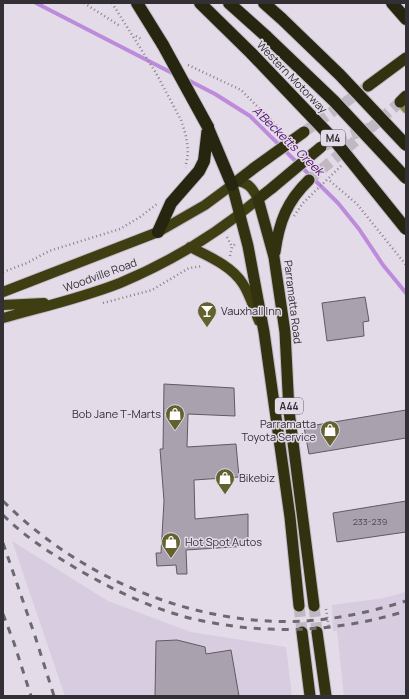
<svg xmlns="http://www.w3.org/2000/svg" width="409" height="699" viewBox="0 0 409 699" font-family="Manrope,sans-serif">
	<rect width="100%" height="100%" fill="#e3dbe8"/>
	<path fill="#d8cde0" d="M12,541L108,601L191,632L286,647L292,696H65Z
		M406,592V696H344L337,631H333L332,605L383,598Z"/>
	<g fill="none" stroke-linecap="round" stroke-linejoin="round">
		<path stroke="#bd8bdb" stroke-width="4" d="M36,3L174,74
			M186,79L215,94L250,116L338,203L359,229L383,265L406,293"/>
	</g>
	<path fill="#a9a2ae" stroke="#605a65" d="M365,297L369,321L363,322L364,336L327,341L322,303Z
		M164,384L234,388L235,416L188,414L187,447L236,444L239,477L194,480L195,519L248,514V546L186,550L187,574H177L176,565L157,566L156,553H161L164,501L160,449H163Z
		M406,410V438L309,454L304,427Z
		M406,501V532L337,542L333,513Z
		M177,640L205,647L206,654L231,650L239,696H155L156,641Z"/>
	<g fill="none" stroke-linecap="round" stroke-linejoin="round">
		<path stroke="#c0b9c4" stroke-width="11" stroke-dasharray="11 5.5" stroke-linecap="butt" d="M304,132L368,86
			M321,147L372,127L400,102
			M309,180L366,132
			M299,606L302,632
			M314,606L317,632"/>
		<g stroke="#c0b9c4" stroke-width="10">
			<path id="minor" d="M400,102L406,109"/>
		</g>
		<g stroke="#c0b9c4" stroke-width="12">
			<path id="primary" d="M190,247C208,256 232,266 243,284C250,295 254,309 259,321
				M3,292L158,232L205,205L232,185
				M3,305L44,303
				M3,318C42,307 82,298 120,283C170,262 217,234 258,199C253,189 249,183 238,181"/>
		</g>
		<g stroke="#c0b9c4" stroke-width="13">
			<path id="trunk" d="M368,86L406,58
				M400,102L406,96
				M254,168L232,185L248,246L264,332L290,517L299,606
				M272,188L258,199L274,257L285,332L289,411L314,606
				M275,252C279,222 287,201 309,180
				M302,632L310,696
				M317,632L326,696"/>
		</g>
		<g stroke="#c0b9c4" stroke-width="14">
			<path id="motorway" d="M137,3L163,45
				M200,3L252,54
				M229,3L267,37
				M264,3L282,19
				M392,3L406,19
				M208,128L232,185
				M158,232L171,203L199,171L204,161L208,127"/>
		</g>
		<path stroke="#87828a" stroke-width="2.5" stroke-dasharray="1 3" stroke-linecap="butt" d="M84,3L120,26
			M136,36L143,40
			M188,65L241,90L281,130
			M181,120C186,135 191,151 185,167
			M330,181L357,204L406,265
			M227,237L232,247
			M230,256L232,247L236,243
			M3,272L27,263L49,251L120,229L140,217L157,204
			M103,303L152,290L189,268L203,266
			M326,609L329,628"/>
		<use href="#minor" stroke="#89884b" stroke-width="8"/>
		<use href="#primary" stroke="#3f3e12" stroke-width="10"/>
		<use href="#trunk" stroke="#323210" stroke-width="11"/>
		<use href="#motorway" stroke="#26250f" stroke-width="12"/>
		<path stroke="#6d6970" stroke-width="3" stroke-dasharray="7 7" stroke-linecap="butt" d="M3,501C81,579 195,627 305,621C339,619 374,611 406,601
			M3,515C26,538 52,554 79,570C110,588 144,605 179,615C188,618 198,620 208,622C275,635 341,631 406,611
			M3,543L35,636L54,696
			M3,614L14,643L31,696"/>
		<g stroke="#c0b9c4" stroke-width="13" stroke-linecap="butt">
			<path id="trunk-bridge" d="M254,168L304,132
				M272,188L321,147"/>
		</g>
		<g stroke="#c0b9c4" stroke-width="14" stroke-linecap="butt">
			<path id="motorway-bridge" d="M282,19L340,75L406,145
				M267,37L334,101L406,178
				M163,45L208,127
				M252,54L335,141L406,229"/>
		</g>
		<path stroke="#87828a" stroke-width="2.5" stroke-dasharray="1 3" stroke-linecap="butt" d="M112,3L156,73L181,120
			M294,216L303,203L341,166"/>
		<use href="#trunk-bridge" stroke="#323210" stroke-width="11"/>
		<use href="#motorway-bridge" stroke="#26250f" stroke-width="12"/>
	</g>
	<defs>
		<g id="bar-pin" transform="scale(1)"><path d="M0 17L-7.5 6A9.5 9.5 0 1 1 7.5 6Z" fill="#63622f" stroke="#e3dbe8"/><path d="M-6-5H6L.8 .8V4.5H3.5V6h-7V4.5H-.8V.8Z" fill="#fff"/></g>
		<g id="shop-pin" transform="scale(1)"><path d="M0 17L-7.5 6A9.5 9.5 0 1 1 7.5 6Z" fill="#63622f" stroke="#e3dbe8"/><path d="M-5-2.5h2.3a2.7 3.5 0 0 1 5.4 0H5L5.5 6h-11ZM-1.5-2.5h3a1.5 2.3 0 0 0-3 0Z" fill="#fff"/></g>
	</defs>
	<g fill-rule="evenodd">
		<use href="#bar-pin" x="207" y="311"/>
		<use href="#shop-pin" x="175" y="414"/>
		<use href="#shop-pin" x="330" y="430"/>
		<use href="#shop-pin" x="225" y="478"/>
		<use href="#shop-pin" x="171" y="542"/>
	</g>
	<g text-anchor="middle" stroke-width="3" stroke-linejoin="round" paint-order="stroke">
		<g font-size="9" fill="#504c52">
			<text x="370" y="525">233-239</text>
		</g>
		<g fill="#e3dbe8" stroke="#67636a" stroke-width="1">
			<rect x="321" y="130" width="24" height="16" rx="3"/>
			<rect x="275" y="398" width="28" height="16" rx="3"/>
		</g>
		<g font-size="10" font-weight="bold" fill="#323034">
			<text x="333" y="142">M4</text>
			<text x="289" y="410">A44</text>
		</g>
		<g font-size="11" fill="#323034" stroke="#e3dbe8">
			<text transform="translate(292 77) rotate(46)" y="4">Western Motorway</text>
			<text transform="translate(100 275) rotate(-20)" y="4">Woodville Road</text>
			<text transform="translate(293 302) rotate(83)" y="4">Parramatta Road</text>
		</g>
		<g font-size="11" fill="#323034" stroke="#e3dbe8" text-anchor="start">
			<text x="221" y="315">Vauxhall Inn</text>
			<text x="161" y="418" text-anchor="end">Bob Jane T-Marts</text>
			<text x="316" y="428" text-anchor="end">Parramatta<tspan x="316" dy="13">Toyota Service</tspan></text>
			<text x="239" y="482">Bikebiz</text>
			<text x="185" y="546">Hot Spot Autos</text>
		</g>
		<g font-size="12" font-style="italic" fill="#531171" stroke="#e3dbe8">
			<text transform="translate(288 141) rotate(44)" y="4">A'Becketts Creek</text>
		</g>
	</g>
	<rect width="409" height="699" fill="none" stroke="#323034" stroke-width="8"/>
</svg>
